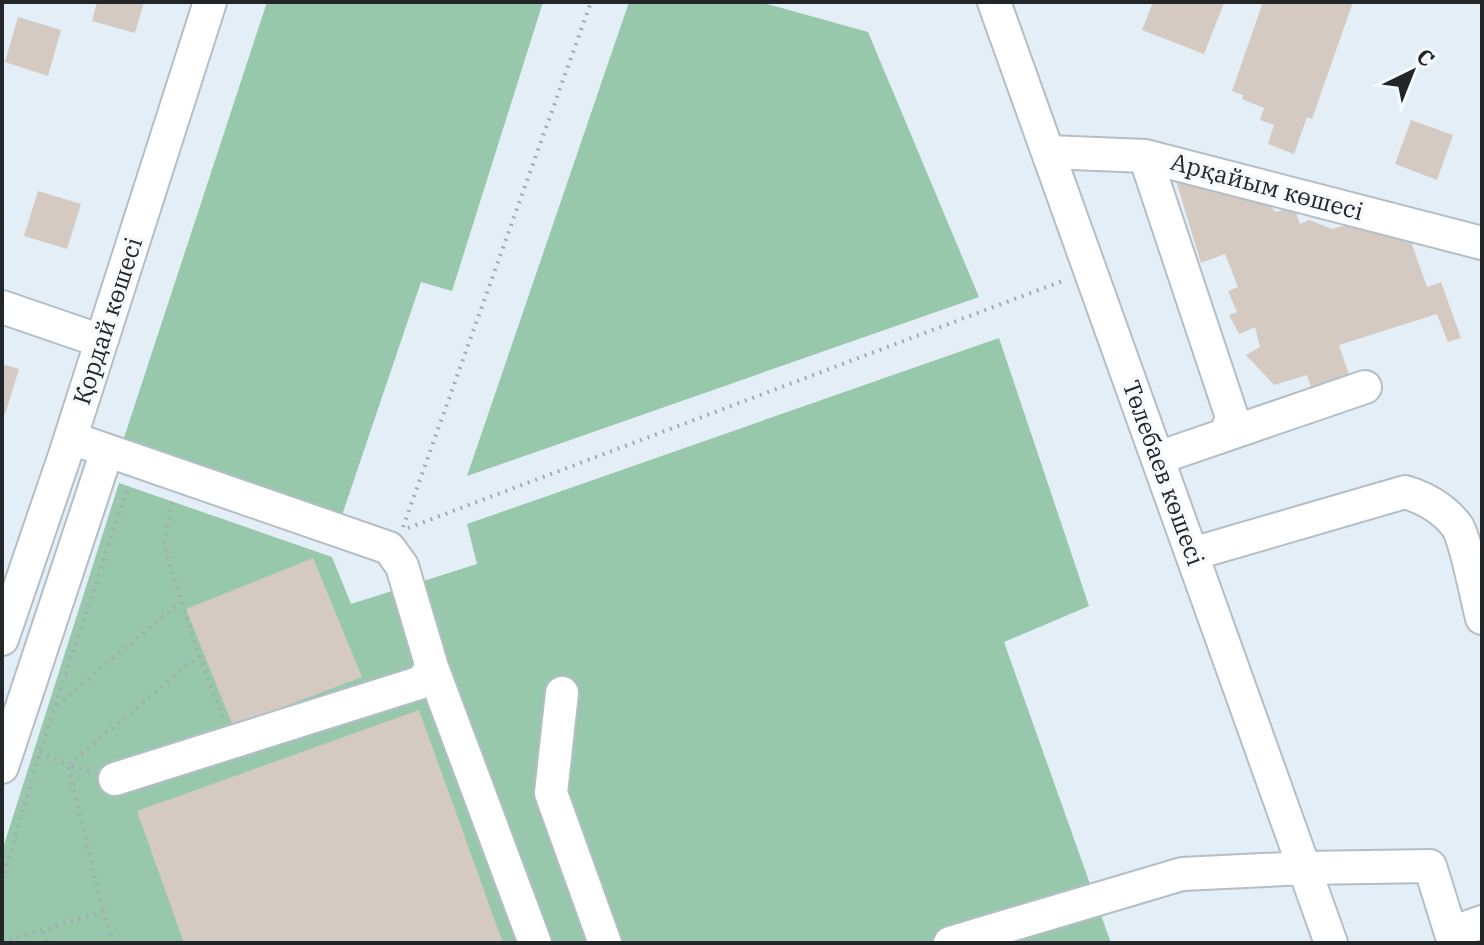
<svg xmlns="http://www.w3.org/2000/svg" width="1484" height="945" viewBox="0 0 1484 945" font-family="'IBM Plex Serif',serif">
	<rect width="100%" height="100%" fill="#e3eef6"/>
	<path fill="#98c8ac" d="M267,2H543L452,291L421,282L337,530L119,453Z
		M629,2H760L868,32L979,297L467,476Z
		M999,338L1089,606L1004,642L1111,943H2V851L119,483L332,557L351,604L477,564L467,524Z"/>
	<path fill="#d4cac2" d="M97,2H144L135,33L92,21Z
		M1153,2L1224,3L1204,54L1142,30Z
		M1263,2H1353L1312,119L1307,117L1294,154L1268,144L1274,125L1260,120L1264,108L1242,99L1243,95L1232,91Z
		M18,17L61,30L48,76L5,62Z
		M1411,120L1453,135L1437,180L1395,164Z
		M1174,174L1263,194L1275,212L1294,207L1300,224L1309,220L1332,229L1364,220L1408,233L1427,287L1441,282L1461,338L1448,342L1437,314L1339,345L1349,375L1311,387L1307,375L1274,385L1246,355L1260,347L1255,327L1239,334L1229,315L1237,312L1228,291L1238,287L1225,254L1201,263Z
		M38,191L81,204L67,249L24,236Z
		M2,364L19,369L5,414L2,413Z
		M313,558L362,677L233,726L186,609Z
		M419,710L503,943H184L137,811Z"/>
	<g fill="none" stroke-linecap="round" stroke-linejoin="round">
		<g stroke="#b4bec6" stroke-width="36">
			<path id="minor" d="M994,2L1331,943
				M1049,152L1145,156L1482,243
				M1145,156L1232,417L1226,434
				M2,307L101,341
				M71,438L389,548L402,566L432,667L422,682L115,779
				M1158,458L1365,387
				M1192,554L1405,492C1425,498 1444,509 1457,526C1466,540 1477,599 1482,618
				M2,639L65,455L210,2
				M432,667L535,943
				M562,693L551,793L605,943
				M2,767L107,451
				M1451,933L1482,922
				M950,943L1182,874L1305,868L1430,866L1454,943"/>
		</g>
		<path stroke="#a3abb1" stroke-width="4" stroke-dasharray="2 6" stroke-linecap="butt" d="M172,502L164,546L199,656L223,718
			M403,527L591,2
			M408,528L1065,280
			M57,705L181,602
			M40,752L68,765L199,656
			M89,771L68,765L103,912
			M2,881L40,752L128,487
			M43,932L48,943
			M2,942L103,912L115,943"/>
		<use href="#minor" stroke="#fff" stroke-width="32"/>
	</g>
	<g text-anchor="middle" stroke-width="7" stroke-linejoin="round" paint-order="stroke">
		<g font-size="24" fill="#222629" stroke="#f6fafd">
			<text transform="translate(1267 187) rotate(15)" y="8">Арқайым көшесі</text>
			<text transform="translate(108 321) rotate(-72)" y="8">Қордай көшесі</text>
			<text transform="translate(1163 473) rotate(70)" y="8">Төлебаев көшесі</text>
		</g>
	</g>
	<rect width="1484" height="945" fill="none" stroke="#222629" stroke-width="8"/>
	<g transform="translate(1412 72) rotate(43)" stroke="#f6fafd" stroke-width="6" paint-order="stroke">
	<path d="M0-6L14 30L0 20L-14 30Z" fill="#222629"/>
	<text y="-12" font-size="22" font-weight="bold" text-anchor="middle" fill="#222629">С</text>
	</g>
</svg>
